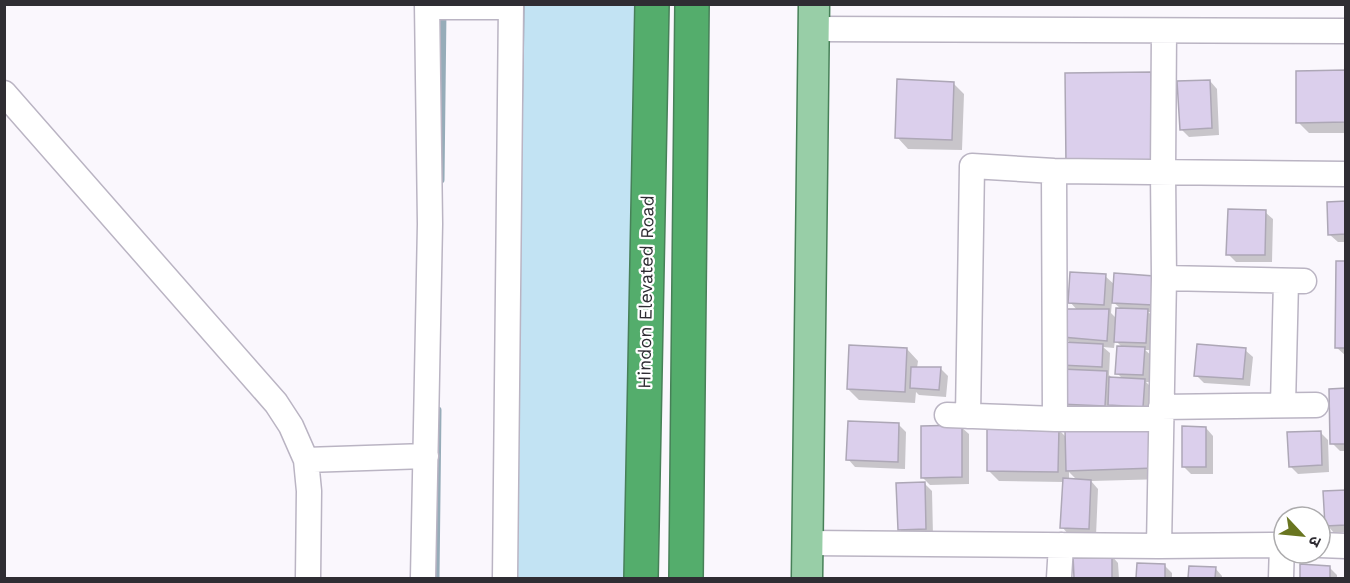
<svg xmlns="http://www.w3.org/2000/svg" width="1350" height="583" viewBox="0 0 1350 583" font-family="'Work Sans','Noto Sans Devanagari',sans-serif">
	<rect width="100%" height="100%" fill="#faf7fd"/>
	<path fill="#c2e3f3" stroke="#96acb9" stroke-width="1.5" d="M524,5H663L649,578H514Z"/>
	<path fill="#0003" fill-rule="evenodd" d="M1346,72V133H1309L1298,122Z
		M1150,74L1164,88L1165,177L1081,178Z
		M1210,81L1217,89L1219,135L1189,137L1181,129Z
		M953,83L964,94L962,150L908,149L897,137Z
		M1346,202V242H1338L1330,235Z
		M1265,212L1273,219L1272,262H1236L1228,254Z
		M1346,263V356L1336,347Z
		M1105,276L1115,285L1154,277L1160,312H1148L1155,318L1153,350H1145L1152,356L1150,382H1146L1152,388L1150,414L1068,411L1060,403L1062,364L1071,344L1064,336L1078,311L1070,302ZM1112,301L1121,309L1117,319L1111,313ZM1115,340L1122,347L1117,373L1123,379L1112,378L1109,375L1110,353L1103,347L1114,348Z
		M907,349L918,361L917,368H940L948,376L946,397L919,395L916,392L915,403L859,400L848,389Z
		M1245,350L1253,357L1250,386L1204,383L1196,375Z
		M1346,390V451H1340L1332,443Z
		M899,425L906,432L905,469L855,467L848,459Z
		M961,427L969,434V484L930,485L922,477Z
		M1206,428L1213,436V474H1191L1183,466Z
		M1058,429L1067,438L1154,429L1166,479L1091,481L1098,489L1096,536L1069,535L1062,527L1064,482L999,481L988,470ZM1069,472L1078,481L1069,480Z
		M1321,433L1328,440L1329,472L1298,474L1290,466Z
		M925,484L932,491L933,536H907L899,529Z
		M1346,491V532L1334,533L1327,525Z
		M1111,555L1118,563L1119,578H1075V556Z
		M1138,565L1165,566L1172,573V578H1138Z
		M1301,565L1330,568L1337,575V578H1301Z
		M1190,567L1215,568L1222,576V578H1190Z"/>
	<g fill="none" stroke-linecap="round" stroke-linejoin="round">
		<path stroke="#96acb9" stroke-width="7" d="M441,180L443,11
			M436,578L438,410"/>
	</g>
	<path fill="#dbcfec" stroke="#ada7b6" stroke-width="1.5" d="M1346,70V122L1296,123V71Z
		M1151,72V164L1066,165L1065,73Z
		M897,79L954,82L952,140L895,138Z
		M1210,80L1212,128L1180,130L1177,81Z
		M1346,201V234L1328,235L1327,202Z
		M1228,209L1266,210L1265,255H1226Z
		M1336,261H1346V348H1335Z
		M1070,272L1106,274L1104,305L1068,303Z
		M1114,273L1154,276L1153,305L1112,303Z
		M1116,308L1148,309L1146,343L1114,342Z
		M1064,309H1109L1107,341L1062,337Z
		M1062,342L1103,344L1102,367L1060,365Z
		M1197,344L1246,348L1243,379L1194,376Z
		M849,345L907,348L905,392L847,389Z
		M1117,346L1145,347L1143,375L1115,374Z
		M911,367H941L939,390L910,388Z
		M1061,369L1107,371L1105,406L1059,404Z
		M1109,377L1145,379L1143,407L1108,405Z
		M1346,388V444H1330L1329,389Z
		M848,421L899,423L898,462L846,460Z
		M962,425V477L921,478V426Z
		M1182,426L1206,427V467H1182Z
		M1154,427L1155,468L1066,471L1065,430Z
		M987,428H1059L1058,472L987,471Z
		M1321,431L1322,465L1289,467L1287,432Z
		M1063,478L1091,480L1089,529L1060,528Z
		M925,482L926,529L898,530L896,483Z
		M1346,490V525L1325,526L1323,491Z
		M1112,554V578H1074L1073,555Z
		M1137,563L1165,564V578H1136Z
		M1300,564L1330,566V578H1300Z
		M1189,566L1216,567L1215,578H1188Z"/>
	<g fill="none" stroke-linecap="round" stroke-linejoin="round">
		<g stroke="#bab4c3" stroke-width="27">
			<path id="minor" d="M427,7H511
				M814,29L1346,31
				M4,93L276,403L291,426L306,460L309,491L308,578
				M1054,171L1055,419
				M1164,278L1304,281
				M1283,405L1286,281
				M1161,407L1316,405
				M947,415L1055,419H1160
				M968,416L972,166L1054,171L1346,174
				M306,460L426,456
				M808,543L1159,546L1284,545
				M1320,545L1346,546
				M1159,546L1164,278L1163,172L1164,31
				M423,578L430,224L427,4
				M505,578L511,4
				M1059,578L1061,545
				M1281,578L1282,545"/>
		</g>
		<g stroke="#478058" stroke-width="33">
			<path id="major" d="M807,578L814,4"/>
		</g>
		<g stroke="#478058" stroke-width="36">
			<path id="highway" d="M641,578L652,4
				M686,578L692,4"/>
		</g>
		<use href="#minor" stroke="#fff" stroke-width="24"/>
		<use href="#major" stroke="#98cea7" stroke-width="30"/>
		<use href="#highway" stroke="#54ad6c" stroke-width="33"/>
	</g>
	<g text-anchor="middle" stroke-width="4.5" stroke-linejoin="round" paint-order="stroke">
		<g font-size="18" fill="#2f2d33" stroke="#fff">
			<text transform="translate(646 292) rotate(-89)" y="6">Hindon Elevated Road</text>
		</g>
	</g>
	<rect width="1350" height="583" fill="none" stroke="#2f2d33" stroke-width="12"/>
	<g transform="translate(1302 535) rotate(116)"><circle r="28" fill="#ffffff" stroke="#acabad" stroke-width="1.5"/>
	<path d="M0-4.5L10 22L0 15L-10 22Z" fill="#697520"/>
	<text y="-9" font-size="16" font-weight="bold" text-anchor="middle" fill="#2f2d33">उ</text>
	</g>
</svg>
